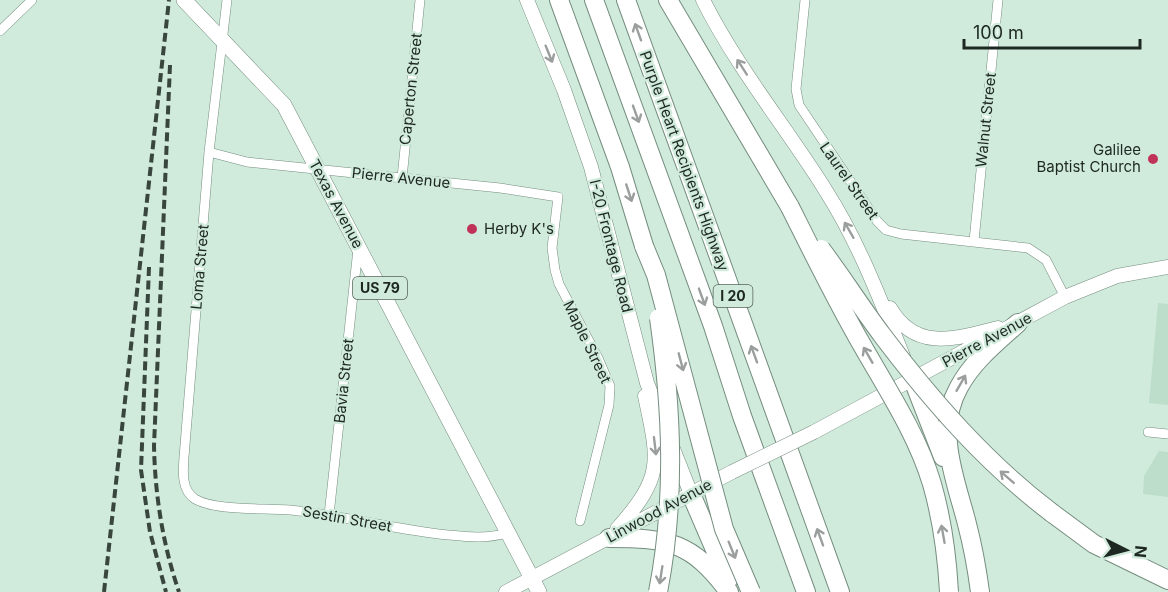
<svg xmlns="http://www.w3.org/2000/svg" width="1168" height="592" viewBox="0 0 1168 592" font-family="Inter,sans-serif">
	<rect width="100%" height="100%" fill="#d0ebdb"/>
	<path fill="#bddecb" d="M1158,303L1168,304V405L1149,403Z
		M1159,451L1168,452V497L1143,494L1144,476Z"/>
	<g fill="none" stroke-linecap="round" stroke-linejoin="round">
		<g stroke="#758d7f" stroke-width="10">
			<path id="street" d="M227,0L209,152L184,457C183,471 181,490 195,499C217,512 272,507 299,511C349,517 398,530 448,535C468,537 487,539 507,533
				M805,0L796,89L799,105L877,221L886,230L901,234L1028,248L1046,260L1065,297
				M0,31L32,0
				M209,152L247,162L500,188L558,197L552,248L555,270L559,284L598,358L610,386L609,405L580,521
				M402,178L420,0
				M974,241L998,0
				M1148,432L1168,434
				M329,515L358,249"/>
		</g>
		<g stroke="#758d7f" stroke-width="15">
			<path id="secondary" d="M527,0L564,90L591,167L647,383L691,494
				M703,0C737,68 786,127 826,191C859,243 880,299 903,356
				M890,308C916,353 957,338 998,328
				M814,432L1065,297L1117,276L1168,267
				M617,529C664,476 659,462 645,396
				M506,592L732,472"/>
		</g>
		<g stroke="#758d7f" stroke-width="16">
			<path id="primary" d="M184,0L284,105L539,592"/>
		</g>
		<g stroke="#758d7f" stroke-width="20">
			<path id="highway" d="M559,0L620,167L644,246
				M594,0L713,326L742,416L806,592
				M626,0L840,592
				M668,0L790,207
				M913,380L943,457
				M691,494L728,580
				M1052,513L1094,544L1168,580
				M609,538C669,538 692,542 729,592
				M980,592C977,569 973,547 967,524C956,480 934,431 959,387C973,361 996,343 1018,323"/>
		</g>
		<use href="#street" stroke="#fff" stroke-width="9"/>
		<use href="#secondary" stroke="#fff" stroke-width="14"/>
		<use href="#primary" stroke="#fff" stroke-width="15"/>
		<use href="#highway" stroke="#fff" stroke-width="18"/>
		<path stroke="#39463e" stroke-width="4" stroke-dasharray="9 4.5" stroke-linecap="butt" d="M170,65L154,446C155,496 163,545 179,592
			M149,267L141,470L150,532L166,592
			M104,592L169,0"/>
		<g stroke="#758d7f" stroke-width="15" stroke-linecap="butt">
			<path id="secondary-bridge" d="M732,472L814,432"/>
		</g>
		<g stroke="#758d7f" stroke-width="20" stroke-linecap="butt">
			<path id="highway-bridge" d="M790,207C813,253 836,300 862,345C887,389 917,434 932,484C942,519 947,555 949,592
				M644,246L656,275L724,529L751,592
				M821,249C842,277 861,307 882,335C932,401 986,463 1052,513
				M658,592C676,500 672,410 659,318"/>
		</g>
		<use href="#secondary-bridge" stroke="#fff" stroke-width="14"/>
		<use href="#highway-bridge" stroke="#fff" stroke-width="18"/>
	</g>
	<defs><path id="oneway-shaft" d="M-6 0H5M1.5-3L5.5 0L1.5 3" fill="none" stroke-width="1.6" stroke-linecap="round" stroke-linejoin="round" transform="scale(1.5)"/></defs>
	<g stroke="#9a9e9c">
		<use href="#oneway-shaft" transform="translate(638 32) rotate(-110)"/>
		<use href="#oneway-shaft" transform="translate(549 54) rotate(68)"/>
		<use href="#oneway-shaft" transform="translate(742 67) rotate(-123)"/>
		<use href="#oneway-shaft" transform="translate(636 114) rotate(70)"/>
		<use href="#oneway-shaft" transform="translate(629 193) rotate(72)"/>
		<use href="#oneway-shaft" transform="translate(849 230) rotate(-120)"/>
		<use href="#oneway-shaft" transform="translate(702 297) rotate(70)"/>
		<use href="#oneway-shaft" transform="translate(754 354) rotate(-110)"/>
		<use href="#oneway-shaft" transform="translate(868 355) rotate(-120)"/>
		<use href="#oneway-shaft" transform="translate(681 362) rotate(75)"/>
		<use href="#oneway-shaft" transform="translate(961 383) rotate(-60)"/>
		<use href="#oneway-shaft" transform="translate(655 446) rotate(83)"/>
		<use href="#oneway-shaft" transform="translate(1007 477) rotate(-139)"/>
		<use href="#oneway-shaft" transform="translate(943 534) rotate(-100)"/>
		<use href="#oneway-shaft" transform="translate(820 537) rotate(-110)"/>
		<use href="#oneway-shaft" transform="translate(732 550) rotate(68)"/>
		<use href="#oneway-shaft" transform="translate(661 575) rotate(99)"/>
	</g>
	<g fill="#c13259" stroke="#d0ebdb" stroke-width="2">
		<circle cx="1153" cy="159" r="6"/>
		<circle cx="472" cy="229" r="6"/>
	</g>
	<g text-anchor="middle" stroke-width="4.5" stroke-linejoin="round" paint-order="stroke">
		<g fill="#d0ebdb" stroke="#53625a" stroke-width="1.5">
			<rect x="353" y="277" width="54" height="22" rx="4.5"/>
			<rect x="713.5" y="285" width="39" height="22" rx="4.5"/>
		</g>
		<g font-size="14" font-weight="bold" fill="#1e2822">
			<text x="380" y="293">US 79</text>
			<text x="733" y="301">I 20</text>
		</g>
		<g font-size="15" fill="#1e2822" stroke="#d0ebdb">
			<text transform="translate(411 89) rotate(-84)" y="5">Caperton Street</text>
			<text transform="translate(986 120) rotate(-84)" y="5">Walnut Street</text>
			<text transform="translate(684 161) rotate(70)" y="5">Purple Heart Recipients Highway</text>
			<text transform="translate(401 178) rotate(6)" y="5">Pierre Avenue</text>
			<text transform="translate(849 181) rotate(55)" y="5">Laurel Street</text>
			<text transform="translate(336 204) rotate(62)" y="5">Texas Avenue</text>
			<text transform="translate(611 246) rotate(76)" y="5">I-20 Frontage Road</text>
			<text transform="translate(200 267) rotate(-85)" y="5">Loma Street</text>
			<text transform="translate(987 340) rotate(-28)" y="5">Pierre Avenue</text>
			<text transform="translate(587 342) rotate(64)" y="5">Maple Street</text>
			<text transform="translate(344 381) rotate(-84)" y="5">Bavia Street</text>
			<text transform="translate(659 511) rotate(-28)" y="5">Linwood Avenue</text>
			<text transform="translate(347 519) rotate(10)" y="5">Sestin Street</text>
		</g>
		<g font-size="15" fill="#1e2822" stroke="#d0ebdb" text-anchor="end">
			<text x="1141" y="155">Galilee<tspan x="1141" dy="17">Baptist Church</tspan></text>
			<text x="484" y="234" text-anchor="start">Herby K's</text>
		</g>
	</g>
	<g transform="translate(1126 550) rotate(96)" stroke="#d0ebdb" stroke-width="4.5" paint-order="stroke">
	<path d="M0-4.5L10 22L0 15L-10 22Z" fill="#1e2822"/>
	<text y="-9" font-size="16" font-weight="bold" text-anchor="middle" fill="#1e2822">N</text>
	</g>
	<path d="M964 39v9h176v-9" fill="none" stroke="#1e2822" stroke-width="3"/>
	<text x="973" y="39" font-size="18" fill="#1e2822" stroke="#d0ebdb" stroke-width="4.5" paint-order="stroke">100 m</text>
</svg>
